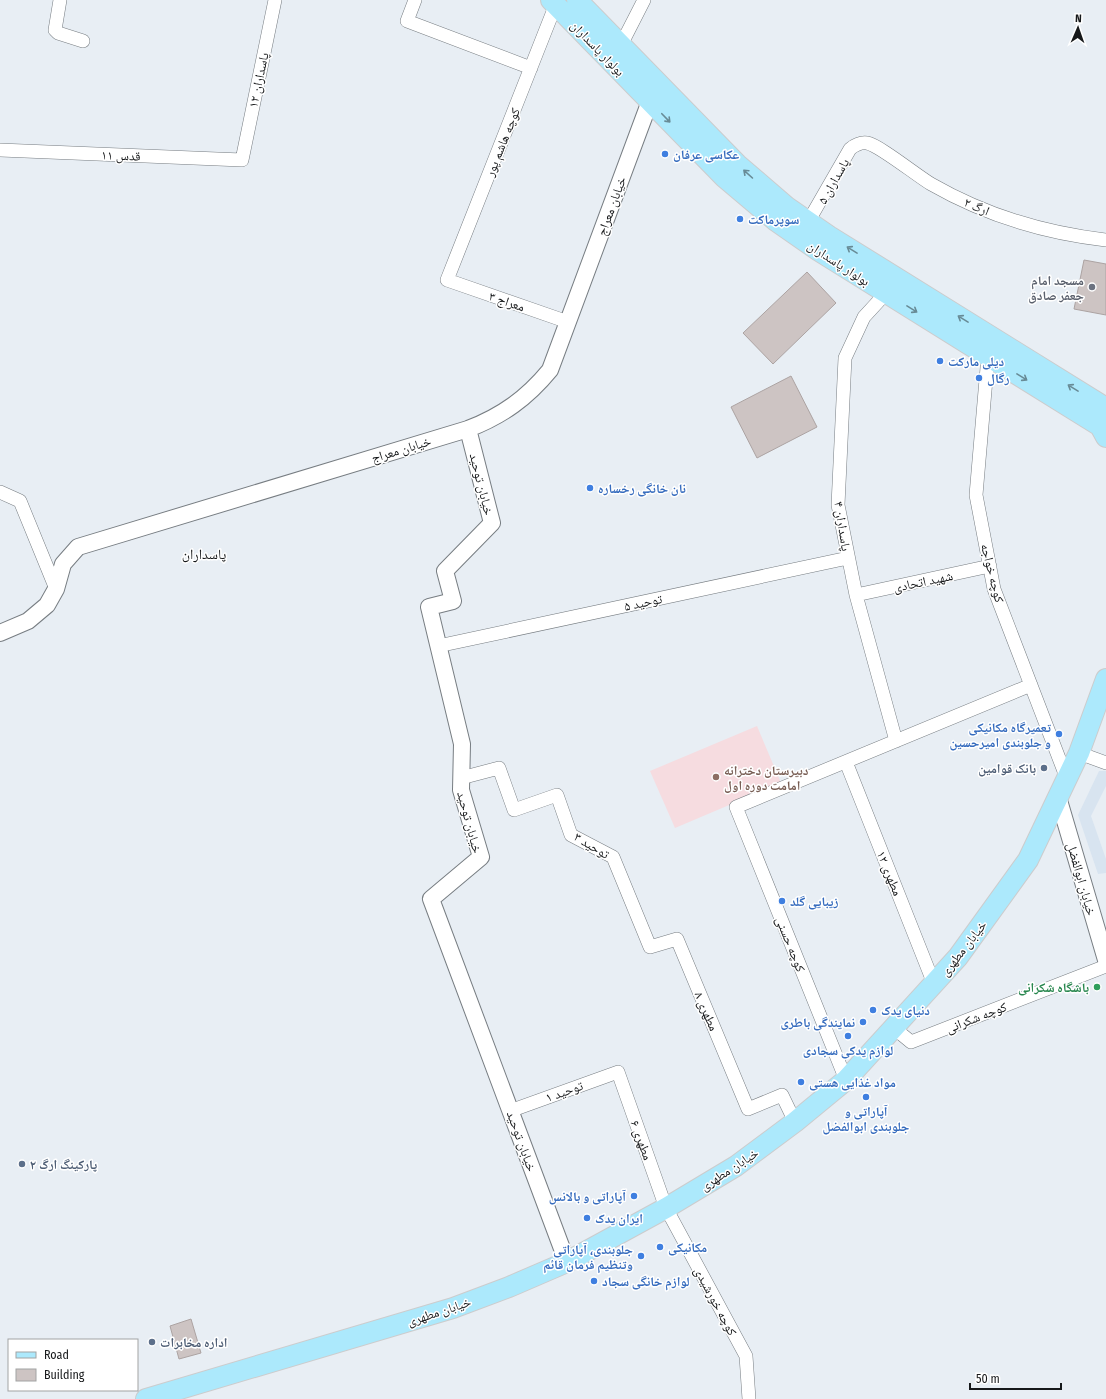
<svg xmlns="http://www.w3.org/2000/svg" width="1106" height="1399" viewBox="0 0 1106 1399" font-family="'Fira Sans Condensed','Noto Naskh Arabic',sans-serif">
	<rect width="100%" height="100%" fill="#e8eef4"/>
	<path fill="#d8e4f0" d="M1099,771H1106V786L1091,816L1106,859V873L1098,874L1078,815Z"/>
	<path fill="#f6dce0" d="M757,726L781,783L675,828L650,771Z"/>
	<path fill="#cdc4c3" stroke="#aca3a2" d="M1084,260L1106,264V315L1074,309Z
		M807,272L836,303L773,364L743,333Z
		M791,376L817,427L757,458L731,407Z
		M191,1319L201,1353L179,1359L170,1326Z"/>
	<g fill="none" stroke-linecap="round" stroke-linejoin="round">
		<g stroke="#777d82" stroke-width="14">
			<path id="minor" d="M60,0L55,30L58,33L83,41
				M415,0L407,21L531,68
				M556,4L447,280L568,322
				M621,45L644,0
				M0,150L242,160L275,0
				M808,222L850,149C855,145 860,142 867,143C879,145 916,175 931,184C985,215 1044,233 1106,240
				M886,293L864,317L845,358L838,505L856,595L896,741
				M988,356L976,495L994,589L1067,779
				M0,492L20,501L56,589
				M856,595L990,566
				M438,646L848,558
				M1079,753L1106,763
				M846,762L934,984
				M461,778L499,768L514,810L557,795L571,835L613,857L650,947L677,939L748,1109L782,1095L795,1122
				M894,1028L911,1042L1106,966
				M846,1080L736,807L1031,685
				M510,1111L618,1072L666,1208L746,1356L749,1399"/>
		</g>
		<g stroke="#777d82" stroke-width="18">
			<path id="tertiary" d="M468,429L492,523L445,571L453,601L429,607L462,744L461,790L481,857L431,899L567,1262
				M0,633L28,621L47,605L56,589L63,564L78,547L468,429C502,416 527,398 550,370L650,101
				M1058,797L1106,960"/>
		</g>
		<g stroke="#cccccd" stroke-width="22">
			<path id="primary" d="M551,0L724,177L776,221L819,251L1100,426L1106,437
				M577,0L737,164L787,207L829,236L1106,408
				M146,1399L453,1308L509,1287L567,1262L666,1208L736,1166L795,1122L846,1080L958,957L1028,860L1079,753L1106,679"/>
		</g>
		<use href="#minor" stroke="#fff" stroke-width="13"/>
		<use href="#tertiary" stroke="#fff" stroke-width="16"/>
		<use href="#primary" stroke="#ace9fc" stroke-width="20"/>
	</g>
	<defs><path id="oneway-shaft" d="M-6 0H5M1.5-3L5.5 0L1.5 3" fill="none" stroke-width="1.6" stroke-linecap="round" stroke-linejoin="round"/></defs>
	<g stroke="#688b96">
		<use href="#oneway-shaft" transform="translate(666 118) rotate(46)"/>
		<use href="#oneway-shaft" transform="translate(748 174) rotate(-138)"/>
		<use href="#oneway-shaft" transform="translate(852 250) rotate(-148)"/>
		<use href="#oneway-shaft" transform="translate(912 309) rotate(32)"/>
		<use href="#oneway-shaft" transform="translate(963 319) rotate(-148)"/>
		<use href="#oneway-shaft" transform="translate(1022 377) rotate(32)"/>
		<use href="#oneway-shaft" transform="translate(1073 388) rotate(-148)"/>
	</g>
	<g fill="#3f7fe0" stroke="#fff" stroke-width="1.5">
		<circle cx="665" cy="154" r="4"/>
		<circle cx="740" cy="219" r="4"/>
		<circle cx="940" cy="361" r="4"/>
		<circle cx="979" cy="378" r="4"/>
		<circle cx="590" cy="488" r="4"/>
		<circle cx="1059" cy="734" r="4"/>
		<circle cx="782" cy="901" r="4"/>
		<circle cx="873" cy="1010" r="4"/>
		<circle cx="863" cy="1022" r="4"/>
		<circle cx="848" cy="1036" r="4"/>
		<circle cx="801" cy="1082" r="4"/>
		<circle cx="866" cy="1097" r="4"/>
		<circle cx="634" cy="1196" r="4"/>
		<circle cx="587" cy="1218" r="4"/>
		<circle cx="660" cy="1247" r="4"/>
		<circle cx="641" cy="1256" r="4"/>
		<circle cx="594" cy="1281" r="4"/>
	</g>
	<circle fill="#6b7280" stroke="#fff" stroke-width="1.5" cx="1092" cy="287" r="4"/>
	<g fill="#5c6f8a" stroke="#fff" stroke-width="1.5">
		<circle cx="1044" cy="768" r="4"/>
		<circle cx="22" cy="1164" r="4"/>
		<circle cx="152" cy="1342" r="4"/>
	</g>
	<circle fill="#8d6e63" stroke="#fff" stroke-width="1.5" cx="716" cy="777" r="4"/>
	<circle fill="#2e9e5b" stroke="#fff" stroke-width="1.5" cx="1097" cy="987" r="4"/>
	<g text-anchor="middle" stroke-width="3" stroke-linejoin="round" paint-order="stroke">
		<g font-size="13" fill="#16181a" stroke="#fff">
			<text transform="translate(598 48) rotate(46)" y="5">بولوار پاسداران</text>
			<text transform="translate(258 80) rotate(-78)" y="5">پاسداران ۱۲</text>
			<text transform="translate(502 142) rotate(-68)" y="5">کوچه هاشم پور</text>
			<text transform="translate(121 155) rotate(2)" y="5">قدس ۱۱</text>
			<text transform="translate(833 181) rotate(-61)" y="5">پاسداران ۵</text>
			<text transform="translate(611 206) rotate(-70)" y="5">خیابان معراج</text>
			<text transform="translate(977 206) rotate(23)" y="5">ارگ ۲</text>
			<text transform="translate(839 263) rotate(33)" y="5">بولوار پاسداران</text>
			<text transform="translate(507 301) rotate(19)" y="5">معراج ۳</text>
			<text transform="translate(401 449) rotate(-17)" y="5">خیابان معراج</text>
			<text transform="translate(482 484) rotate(76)" y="5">خیابان توحید</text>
			<text transform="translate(843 526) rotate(81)" y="5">پاسداران ۴</text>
			<text transform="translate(993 573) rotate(76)" y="5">کوچه خواجه</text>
			<text transform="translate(923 581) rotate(-12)" y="5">شهید اتحادی</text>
			<text transform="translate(643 602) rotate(-12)" y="5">توحید ۵</text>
			<text transform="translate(470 822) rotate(75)" y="5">خیابان توحید</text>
			<text transform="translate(592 845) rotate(31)" y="5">توحید ۳</text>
			<text transform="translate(890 873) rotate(68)" y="5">مطهری ۱۲</text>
			<text transform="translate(1082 879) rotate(74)" y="5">خیابان ابوالفضل</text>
			<text transform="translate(791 944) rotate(68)" y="5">کوچه حسنی</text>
			<text transform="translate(963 948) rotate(-52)" y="5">خیابان مطهری</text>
			<text transform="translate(707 1011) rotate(67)" y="5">مطهری ۸</text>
			<text transform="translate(976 1017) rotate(-21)" y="5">کوچه شکرانی</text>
			<text transform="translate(564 1091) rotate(-20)" y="5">توحید ۱</text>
			<text transform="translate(642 1140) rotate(70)" y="5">مطهری ۶</text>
			<text transform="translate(522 1141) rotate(70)" y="5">خیابان توحید</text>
			<text transform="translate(729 1169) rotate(-33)" y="5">خیابان مطهری</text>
			<text transform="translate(716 1301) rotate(62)" y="5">کوچه خورشیدی</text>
			<text transform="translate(439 1311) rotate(-18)" y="5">خیابان مطهری</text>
		</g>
		<g font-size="13" font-weight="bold" fill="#366cbe" stroke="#fff" text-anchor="start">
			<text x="673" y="159">عکاسی عرفان</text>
			<text x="748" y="224">سوپرماکت</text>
			<text x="948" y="366">دیلی مارکت</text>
			<text x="987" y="383">رگال</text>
			<text x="598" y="493">نان خانگی رخساره</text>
			<text x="1051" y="732" text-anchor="end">تعمیرگاه مکانیکی<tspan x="1051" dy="15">و جلوبندی امیرحسین</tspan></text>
			<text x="790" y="906">زیبایی گلد</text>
			<text x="881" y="1015">دنیای یدک</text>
			<text x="855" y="1027" text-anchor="end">نمایندگی باطری</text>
			<text x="848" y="1055" text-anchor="middle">لوازم یدکی سجادی</text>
			<text x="809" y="1087">مواد غذایی هستی</text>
			<text x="866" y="1116" text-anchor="middle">آپاراتی و<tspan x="866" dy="15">جلوبندی ابوالفضل</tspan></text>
			<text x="626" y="1201" text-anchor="end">آپاراتی و بالانس</text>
			<text x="595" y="1223">ایران یدک</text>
			<text x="668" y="1252">مکانیکی</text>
			<text x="633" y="1254" text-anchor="end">جلوبندی، آپاراتی<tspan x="633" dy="15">وتنظیم فرمان قائم</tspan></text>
			<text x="602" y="1286">لوازم خانگی سجاد</text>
		</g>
		<g font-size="13" font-weight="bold" fill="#5b616d" stroke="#fff" text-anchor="end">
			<text x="1084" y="285">مسجد امام<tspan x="1084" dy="15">جعفر صادق</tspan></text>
		</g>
		<g font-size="13" font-weight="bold" fill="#4e5e75" stroke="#fff" text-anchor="start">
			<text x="1036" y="773" text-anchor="end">بانک قوامین</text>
			<text x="30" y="1169">پارکینگ ارگ ۲</text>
			<text x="160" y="1347">اداره مخابرات</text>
		</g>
		<g font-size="13" font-weight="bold" fill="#785e54" stroke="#fff" text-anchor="start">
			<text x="724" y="775">دبیرستان دخترانه<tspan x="724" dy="15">امامت دوره اول</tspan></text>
		</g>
		<g font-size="13" font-weight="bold" fill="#27864d" stroke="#fff" text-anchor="end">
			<text x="1089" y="992">باشگاه شکرانی</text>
		</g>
		<g font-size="14" fill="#16181a" stroke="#fff">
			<text x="204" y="559">پاسداران</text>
		</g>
	</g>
	<rect x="8" y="1339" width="130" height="52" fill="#ffffff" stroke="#a2a3a3"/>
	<rect x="16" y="1352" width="20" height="6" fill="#ace9fc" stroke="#a2a3a3"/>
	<text x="44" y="1359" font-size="12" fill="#16181a">Road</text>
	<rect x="16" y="1369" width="20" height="12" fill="#cdc4c3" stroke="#a2a3a3"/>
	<text x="44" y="1379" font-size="12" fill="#16181a">Building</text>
	<g transform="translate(1078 28) rotate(2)" stroke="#ffffff" stroke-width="3" paint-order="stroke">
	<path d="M0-3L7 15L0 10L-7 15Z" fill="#16181a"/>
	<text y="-6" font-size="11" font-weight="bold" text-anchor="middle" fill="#16181a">N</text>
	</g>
	<path d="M970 1383v6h91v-6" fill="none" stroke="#16181a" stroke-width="2"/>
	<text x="976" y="1383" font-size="12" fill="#16181a" stroke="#ffffff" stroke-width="3" paint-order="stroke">50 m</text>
</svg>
